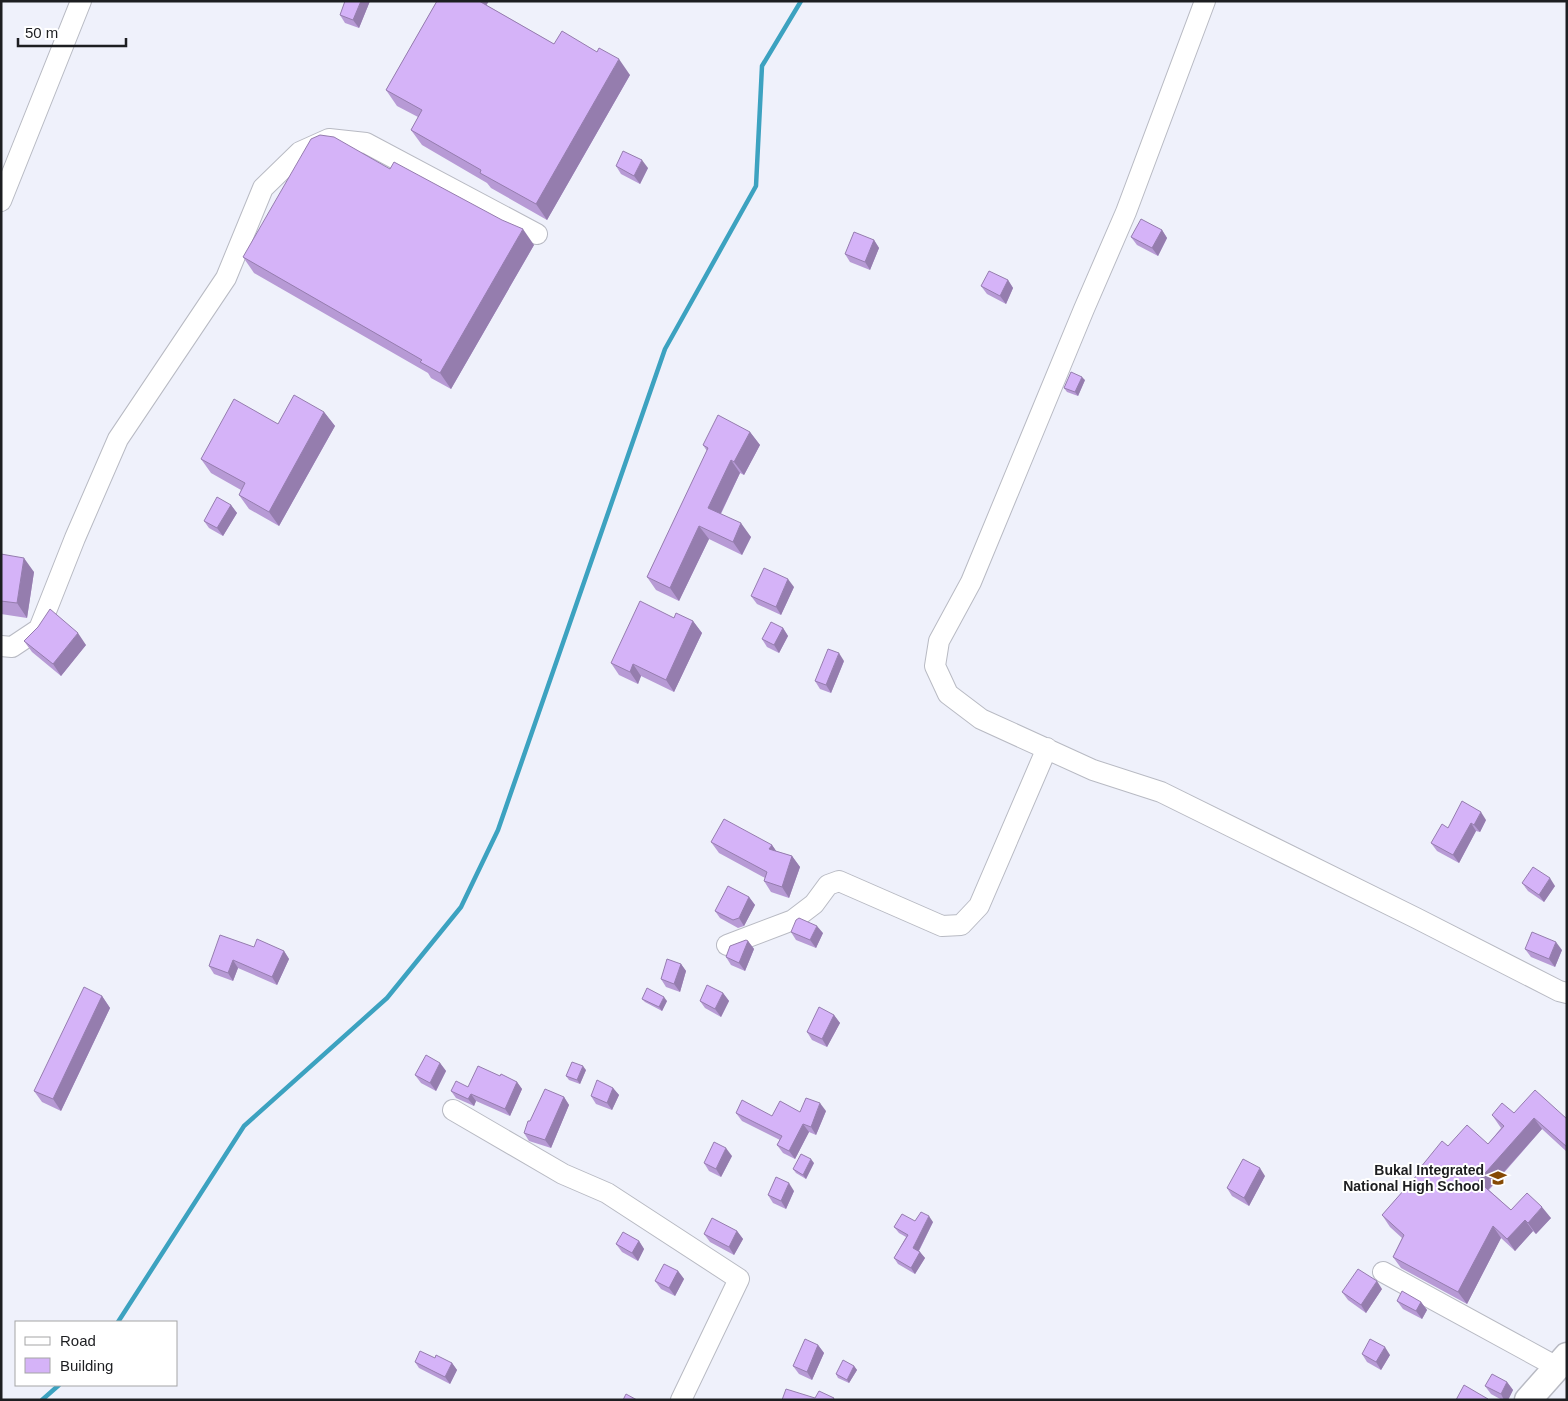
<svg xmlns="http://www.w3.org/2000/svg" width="1568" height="1401" viewBox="0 0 1568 1401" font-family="Arial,sans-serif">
	<rect width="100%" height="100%" fill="#eff1fb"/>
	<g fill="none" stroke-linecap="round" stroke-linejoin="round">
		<path stroke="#3ca2c0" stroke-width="4.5" d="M118,1322L244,1126L387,998L461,907L498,830L665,349L756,186L762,66L801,1
			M42,1400L59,1385"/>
		<g stroke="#b8bac3" stroke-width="22">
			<path id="minor" d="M1205,1L1126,212L1084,309L971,582L939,641L935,666L948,694L981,719L1093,770L1161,792L1416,918L1559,991L1567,993
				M1,201L81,1
				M1,646L12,647L39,629L75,538L118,439L226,278L263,188L300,152L329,139L366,143L537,234
				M727,945L793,920L814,904L828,885L839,881L942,926L961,925L979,906L1047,748
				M453,1110L563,1174L607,1193L739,1279L681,1400
				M1383,1272L1557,1367"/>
		</g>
		<g stroke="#b8bac3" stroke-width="29">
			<path id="major" d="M1528,1400L1567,1356"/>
		</g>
		<use href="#minor" stroke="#fff" stroke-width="20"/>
		<use href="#major" stroke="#fff" stroke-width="26"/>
	</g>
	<path fill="#b79ad5" d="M345,1H370L359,28L345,23L340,15Z
		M437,1H489L486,5L554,44L630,75L547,220L491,188L487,183L422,145L411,130L418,117L397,106L386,90Z
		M616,166L648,168L640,184L621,174Z
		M390,169L534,245L451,389L431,378L428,373L254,273L243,257Z
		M1162,230L1167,238L1158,256L1137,245L1131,237Z
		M874,240L879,248L870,270L850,262L845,254Z
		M1008,280L1013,288L1006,304L987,294L981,286Z
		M1085,380L1078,396L1067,392L1064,388Z
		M324,412L335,426L279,526L249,509L239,495L241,490L211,473L201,459L278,424Z
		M750,432L760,445L744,475L740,473L721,514L751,537L742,555L709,539L679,601L656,590L647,577L707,451L703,445Z
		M231,505L237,513L223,536L209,528L204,521Z
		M1,554L34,572L27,618L1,614Z
		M794,587L781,615L757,604L751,596Z
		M674,618L693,621L702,633L674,692L641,676L638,684L619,675L611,663Z
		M38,627L86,645L61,676L32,652L24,641Z
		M783,628L788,636L779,653L767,647L762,639Z
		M844,661L831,693L820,689L815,681Z
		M1486,820L1480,832L1476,831L1459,863L1437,851L1431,843L1448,828Z
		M711,842L772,845L776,851L792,856L800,867L789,898L771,892L764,881L765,878L719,853Z
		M1522,883L1555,886L1544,902L1528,891Z
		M749,897L755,905L744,926L738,928L720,918L715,911Z
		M791,932L823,933L816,948L796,940Z
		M748,941L754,949L745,971L731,965L726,957Z
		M254,947L284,951L289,959L277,985L238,968L233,981L214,974L209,966Z
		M1525,949L1562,950L1555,967L1531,957Z
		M681,964L686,971L680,992L666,987L661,979Z
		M723,993L729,1001L721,1017L705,1008L700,1001Z
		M102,996L110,1008L61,1111L42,1102L34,1091Z
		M642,999L667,1001L662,1011L645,1002Z
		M834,1015L840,1023L827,1047L812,1040L807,1032Z
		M440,1063L446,1071L436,1091L421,1083L415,1075Z
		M586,1070L580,1084L569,1080L566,1076Z
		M500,1076L517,1082L522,1089L510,1116L476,1101L474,1106L456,1098L451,1091L468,1087Z
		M613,1088L619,1095L612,1110L596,1104L591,1096Z
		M564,1097L569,1105L551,1148L529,1141L524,1133L530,1121Z
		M826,1111L816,1135L809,1132L795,1159L783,1153L777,1145L780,1140L742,1121L736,1113L772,1116L800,1112Z
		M1514,1113L1567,1119V1152L1542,1129L1489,1190L1511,1210L1551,1218L1536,1234L1533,1231L1515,1251L1501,1238L1467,1304L1401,1268L1393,1257L1402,1238L1390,1227L1382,1215L1418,1175L1416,1173L1448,1146L1488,1144L1501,1128L1492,1115Z
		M732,1156L721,1177L709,1171L704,1163Z
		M814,1163L806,1179L796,1173L793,1169Z
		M1265,1176L1249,1206L1232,1196L1227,1188Z
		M794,1191L786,1209L773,1203L768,1195Z
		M915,1221L933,1222L919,1251L925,1258L915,1274L898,1264L894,1258L906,1237L899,1233L894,1227Z
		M737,1231L743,1239L734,1255L710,1242L704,1234Z
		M639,1241L644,1249L638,1261L622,1252L616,1244Z
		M678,1271L684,1279L675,1296L661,1289L655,1281Z
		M1382,1289L1366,1313L1348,1300L1342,1292Z
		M1397,1301L1421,1302L1427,1310L1422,1319L1403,1309Z
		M818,1345L824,1353L812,1380L799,1374L793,1366Z
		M1362,1354L1390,1355L1381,1370L1367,1362Z
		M435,1358L452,1363L457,1370L450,1384L419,1368L415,1362Z
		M854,1366L857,1370L849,1383L838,1378L836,1374Z
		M1507,1382L1513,1390L1508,1400H1502L1491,1394L1485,1386Z"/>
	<path fill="#957dae" d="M361,1H370L359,28L353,20Z
		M474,1H489L482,12Z
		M619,59L630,75L547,220L536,204Z
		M642,160L648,168L640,184L634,176Z
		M523,229L534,245L451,389L440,373Z
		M1162,230L1167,238L1158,256L1152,248Z
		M874,240L879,248L870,270L865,262Z
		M1008,280L1013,288L1006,304L1000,296Z
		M1082,377L1085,380L1078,396L1075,392Z
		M324,412L335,426L279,526L269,512Z
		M750,432L760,445L744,475L734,462Z
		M731,460L740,473L717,521L708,508Z
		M231,505L237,513L223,536L217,528Z
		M741,523L751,537L742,555L733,542Z
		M699,526L709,539L679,601L670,588Z
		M24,558L34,572L27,618L17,603Z
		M788,579L794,587L781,615L776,607Z
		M693,621L702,633L674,692L666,680Z
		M783,628L788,636L779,653L774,645Z
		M78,633L86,645L61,676L53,664Z
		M839,653L844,661L831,693L826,685Z
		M633,664L641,676L638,684L630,672Z
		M1481,812L1486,820L1480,832L1474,825Z
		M1471,823L1476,831L1459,863L1453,855Z
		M772,845L779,855L769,849Z
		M792,856L800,867L789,898L782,887Z
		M1550,878L1555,886L1544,902L1539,895Z
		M749,897L755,905L744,926L739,918Z
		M817,926L823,933L816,948L810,940Z
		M748,941L754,949L745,971L739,963Z
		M1556,942L1562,950L1555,967L1549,959Z
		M284,951L289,959L277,985L272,977Z
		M233,960L238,968L233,981L228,973Z
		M681,964L686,971L680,992L674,984Z
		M723,993L729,1001L721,1017L715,1009Z
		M102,996L110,1008L61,1111L53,1099Z
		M664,997L667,1001L662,1011L659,1007Z
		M834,1015L840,1023L827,1047L822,1039Z
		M440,1063L446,1071L436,1091L430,1083Z
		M583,1066L586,1070L580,1084L577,1080Z
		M517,1082L522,1089L510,1116L505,1109Z
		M613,1088L619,1095L612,1110L607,1103Z
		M471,1094L476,1101L474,1106L468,1099Z
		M564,1097L569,1105L551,1148L545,1140Z
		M820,1103L826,1111L816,1135L811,1127Z
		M1534,1118L1542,1129L1486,1192L1478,1181Z
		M803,1124L809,1132L795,1159L789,1151Z
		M726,1148L732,1156L721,1177L716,1169Z
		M811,1159L814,1163L806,1179L803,1175Z
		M1260,1168L1265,1176L1249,1206L1244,1198Z
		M789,1183L794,1191L786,1209L781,1201Z
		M1542,1207L1551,1218L1536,1234L1528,1223Z
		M929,1216L933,1222L917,1254L913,1248Z
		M1525,1220L1533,1231L1515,1251L1507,1239Z
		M1493,1226L1501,1238L1467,1304L1458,1292Z
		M737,1231L743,1239L734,1255L729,1247Z
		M639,1241L644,1249L638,1261L632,1253Z
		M920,1252L925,1258L915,1274L911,1268Z
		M678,1271L684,1279L675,1296L669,1288Z
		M1377,1281L1382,1289L1366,1313L1361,1305Z
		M1421,1302L1427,1310L1422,1319L1416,1311Z
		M818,1345L824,1353L812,1380L807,1372Z
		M1385,1347L1390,1355L1381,1370L1376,1362Z
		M452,1363L457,1370L450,1384L445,1377Z
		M854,1366L857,1370L849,1383L847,1380Z
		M1507,1382L1513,1390L1508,1400H1504L1501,1394Z"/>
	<path fill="#d5b3f8" stroke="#957dae" d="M345,1H361L353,20L340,15Z
		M437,1H479L554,44L562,31L597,52L599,48L619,59L536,204L480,173L481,170L411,130L422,110L386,90Z
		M320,135L334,137L390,169L394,162L502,220L523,229L440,373L420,362L422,360L243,257L311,139Z
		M623,151L642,160L634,176L616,166Z
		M1141,219L1162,230L1152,248L1131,237Z
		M854,232L874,240L865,262L845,254Z
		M989,271L1008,280L1000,296L981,286Z
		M1071,372L1082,377L1075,392L1064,388Z
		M294,395L324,412L269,512L239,495L245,483L201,459L234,399L278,424Z
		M718,415L750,432L734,462L731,460L708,508L741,523L733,542L699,526L670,588L647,577L708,448L703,445Z
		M217,497L231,505L217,528L204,521Z
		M1,554L24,558L17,603L1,601Z
		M764,568L788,579L776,607L751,596Z
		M640,601L674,618L676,613L693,621L666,680L633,664L630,672L611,663Z
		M50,609L78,633L53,664L24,641L38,627Z
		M771,622L783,628L774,645L762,639Z
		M828,649L839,653L826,685L815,681Z
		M1462,801L1481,812L1474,825L1471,823L1453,855L1431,843L1442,824L1448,828Z
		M724,819L772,845L769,849L792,856L782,887L764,881L767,872L711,842Z
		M1533,867L1550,878L1539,895L1522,883Z
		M728,886L749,897L739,918L733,920L715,911Z
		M799,918L817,926L810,940L791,932L796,920Z
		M1532,932L1556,942L1549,959L1525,949Z
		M220,935L254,947L257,939L284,951L272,977L233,960L228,973L209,966Z
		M746,940L748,941L739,963L726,957L730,946Z
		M667,959L681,964L674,984L661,979Z
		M707,985L723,993L715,1009L700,1001Z
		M84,987L102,996L53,1099L34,1091Z
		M647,988L664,997L659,1007L642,999Z
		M819,1007L834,1015L822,1039L807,1032Z
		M426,1055L440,1063L430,1083L415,1075Z
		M572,1062L583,1066L577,1080L566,1076Z
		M478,1066L500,1076L501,1074L517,1082L505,1109L471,1094L468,1099L451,1091L456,1081L468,1087Z
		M597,1080L613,1088L607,1103L591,1096Z
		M545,1089L564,1097L545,1140L524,1133L528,1121H530Z
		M1535,1090L1567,1119V1147L1534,1118L1478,1181L1511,1210L1527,1193L1542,1207L1528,1223L1525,1220L1507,1239L1493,1226L1458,1292L1393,1257L1404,1235L1382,1215L1418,1174L1416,1173L1442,1141L1448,1146L1467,1125L1488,1144L1504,1126L1492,1115L1502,1103L1514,1113Z
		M806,1098L820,1103L811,1127L803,1124L789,1151L777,1145L782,1136L736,1113L742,1100L772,1116L780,1101L800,1112Z
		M714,1142L726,1148L716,1169L704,1163Z
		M801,1154L811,1159L803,1175L793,1169Z
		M1243,1159L1260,1168L1244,1198L1227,1188Z
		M776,1177L789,1183L781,1201L768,1195Z
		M921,1212L929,1216L913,1248L920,1252L911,1268L894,1258L908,1235L894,1227L902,1214L915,1221Z
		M712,1218L737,1231L729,1247L704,1234Z
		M623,1232L639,1241L632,1253L616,1244Z
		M664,1264L678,1271L669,1288L655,1281Z
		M1358,1269L1377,1281L1361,1305L1342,1292Z
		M1402,1291L1421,1302L1416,1311L1397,1301Z
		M805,1339L818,1345L807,1372L793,1366Z
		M1370,1339L1385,1347L1376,1362L1362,1354Z
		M420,1351L435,1358L436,1355L452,1363L445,1377L415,1362Z
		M843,1360L854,1366L847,1380L836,1374Z
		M1492,1374L1507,1382L1501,1394L1485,1386Z
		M1464,1385L1488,1399V1400H1456Z
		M786,1389L815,1398L819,1391L834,1398L833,1400H782Z
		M626,1394L637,1400H623Z"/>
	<defs>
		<g id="school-bare" transform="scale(1.35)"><path d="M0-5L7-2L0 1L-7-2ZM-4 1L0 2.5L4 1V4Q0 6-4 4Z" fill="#854904" stroke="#fff" stroke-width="2.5" paint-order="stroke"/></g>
	</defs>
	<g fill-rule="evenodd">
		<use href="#school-bare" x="1498" y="1178"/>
	</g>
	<g text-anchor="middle" stroke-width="4" stroke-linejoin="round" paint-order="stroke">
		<g font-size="14" font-weight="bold" fill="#1d1e21" stroke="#fff" text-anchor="end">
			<text x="1484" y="1175">Bukal Integrated<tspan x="1484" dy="16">National High School</tspan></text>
		</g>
	</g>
	<rect width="1568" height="1401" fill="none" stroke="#1d1e21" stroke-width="5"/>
	<rect x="15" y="1321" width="162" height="65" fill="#ffffff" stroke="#a5a5a6"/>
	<rect x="25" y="1337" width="25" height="8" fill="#ffffff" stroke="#a5a5a6"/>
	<text x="60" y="1346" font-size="15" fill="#1d1e21">Road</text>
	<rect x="25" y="1358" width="25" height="15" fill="#d5b3f8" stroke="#a5a5a6"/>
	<text x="60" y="1371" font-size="15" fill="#1d1e21">Building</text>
	<path d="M18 38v8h108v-8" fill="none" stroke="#1d1e21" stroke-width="2.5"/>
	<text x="25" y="38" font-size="15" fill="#1d1e21" stroke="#ffffff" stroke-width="4" paint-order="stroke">50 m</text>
</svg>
